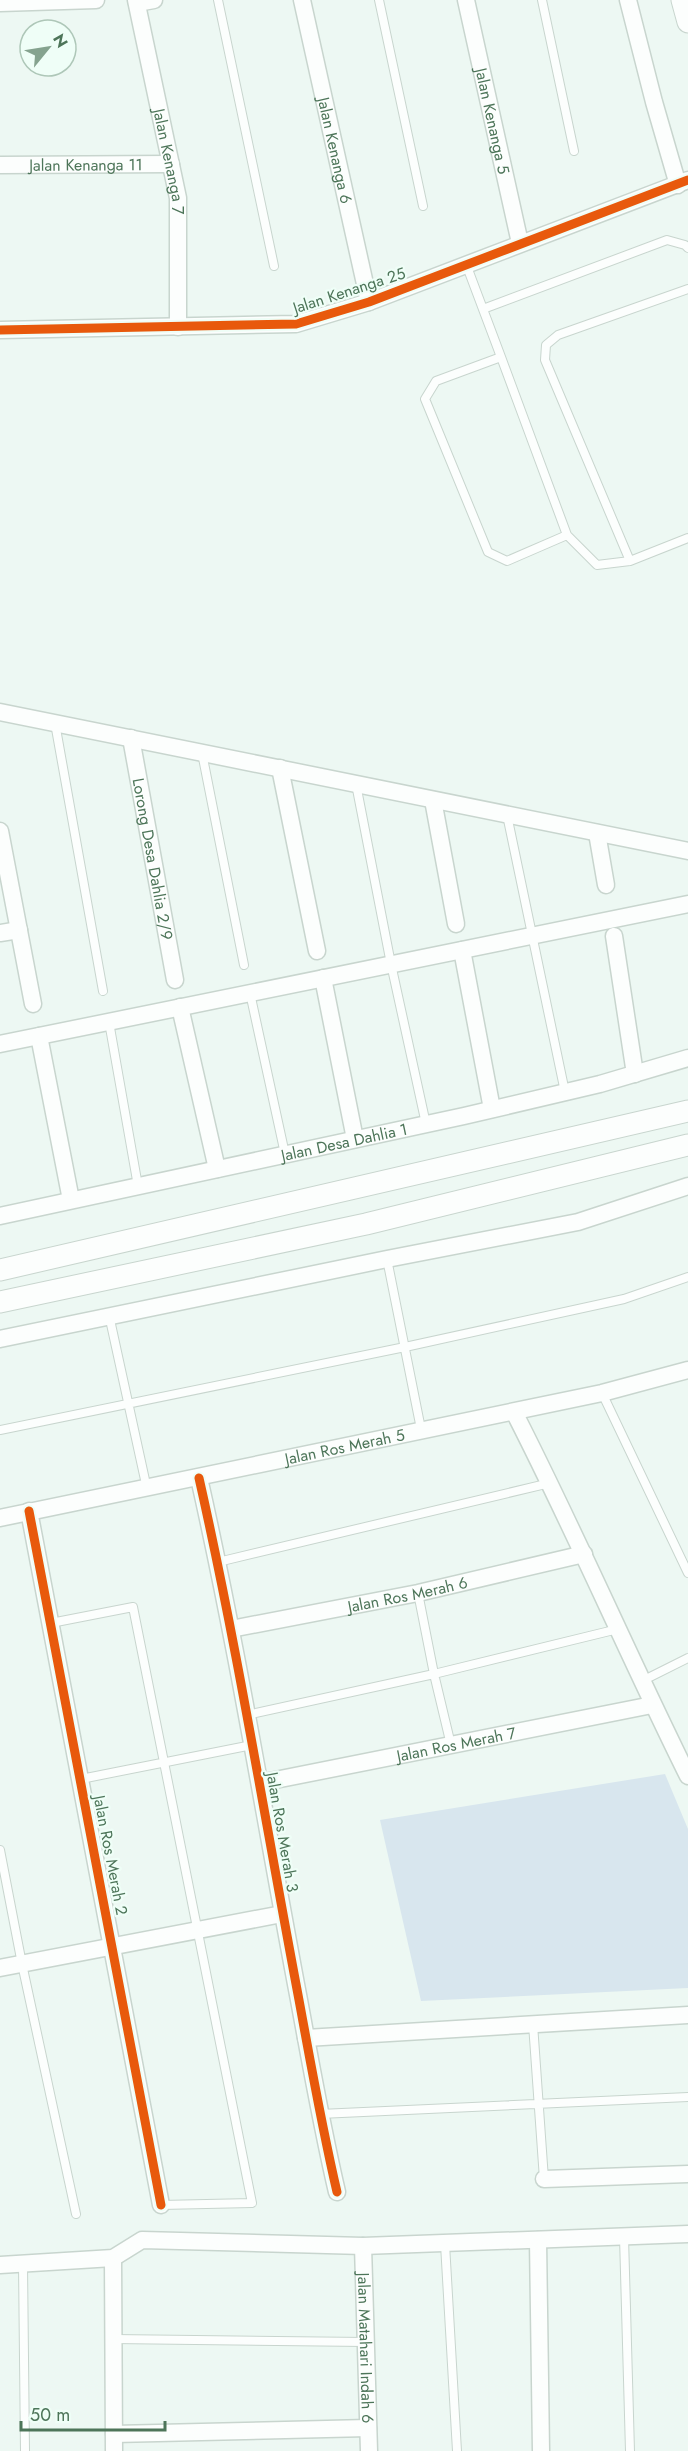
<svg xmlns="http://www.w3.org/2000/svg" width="688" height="2451" viewBox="0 0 688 2451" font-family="Jost,sans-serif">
	<rect width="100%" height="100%" fill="#edf8f3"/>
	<path fill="#d8e6ee" d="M665,1774L688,1829V1988L421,2001L380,1820Z"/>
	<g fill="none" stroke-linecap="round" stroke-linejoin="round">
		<g stroke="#c8d5ce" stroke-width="10">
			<path id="service" d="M218,0L274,266
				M379,0L423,206
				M542,0L574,151
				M466,264L501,357L436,381L425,399L488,552L507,561L567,535
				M483,309L667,240L685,245L688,248
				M501,357L567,535L597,565L630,561L688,538
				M630,561L545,360L546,345L558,335L688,289
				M55,723L103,991
				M202,753L244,965
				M356,784L391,964L426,1124
				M507,815L565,1092
				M250,993L285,1154
				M109,1022L138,1186
				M387,1259L421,1429
				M109,1315L147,1489
				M602,1393L688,1573
				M0,1430L405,1347L624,1299L688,1277
				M218,1562L550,1483
				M418,1593L434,1674L451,1745
				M51,1623L133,1607L252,2203L161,2205
				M642,1681L688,1658
				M247,1715L434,1674L618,1629
				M81,1779L252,1745
				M0,1850L22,1964L76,2214
				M533,2024L544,2179
				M320,2114L688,2097
				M624,2237L630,2451
				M445,2244L457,2451
				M23,2264L25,2451
				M113,2339L366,2342"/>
		</g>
		<g stroke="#c8d5ce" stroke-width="19">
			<g id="minor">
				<path id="s1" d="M136,0L178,198V327"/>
				<path id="s2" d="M302,0L369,302"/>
				<path id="s3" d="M466,0L520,243"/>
				<path d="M628,0L654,102L678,185"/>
				<path d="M0,3L96,0"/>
				<path d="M137,3L154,0"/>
				<path id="s4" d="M0,165L171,164"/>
				<path d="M0,330L296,324L369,302L688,180"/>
				<path d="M0,712L688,851"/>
				<path id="s5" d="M131,738L175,980"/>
				<path d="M280,768L317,951"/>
				<path d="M433,800L456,924"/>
				<path d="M0,831L33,1004"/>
				<path d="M597,833L606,885"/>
				<path d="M0,933L19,930"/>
				<path d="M614,936L635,1074"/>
				<path d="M462,950L492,1109"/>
				<path d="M323,978L355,1139"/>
				<path d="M180,1007L217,1169"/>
				<path d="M39,1036L71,1200"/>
				<path d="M0,1044L688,904"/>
				<path id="s6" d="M0,1216L464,1116L600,1084L688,1058"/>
				<path d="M0,1339L387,1259L578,1222L688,1186"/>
				<path d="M514,1412C575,1531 628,1655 688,1776"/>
				<path d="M199,1478C238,1651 266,1826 299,2000C311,2065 322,2128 337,2192"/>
				<path d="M29,1511L161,2205"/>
				<path id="s7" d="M0,1518L602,1393L688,1370"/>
				<path id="s8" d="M231,1629L418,1593L584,1554"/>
				<path id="s9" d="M260,1783L652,1705"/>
				<path d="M0,1968L282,1914"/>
				<path d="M306,2038L688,2015"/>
				<path d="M544,2179L688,2174"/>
				<path d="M538,2240L541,2451"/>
				<path id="s10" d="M363,2246L369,2451"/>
				<path d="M113,2258L114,2451"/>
				<path d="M0,2265L113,2258L142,2240L363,2246L688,2234"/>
				<path d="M114,2434L368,2428"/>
			</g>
		</g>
		<g stroke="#c8d5ce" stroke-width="23">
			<path id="tertiary" d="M682,0L688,22
				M0,1270L688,1111
				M0,1302L366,1224L688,1145"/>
		</g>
		<use href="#service" stroke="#fcfefd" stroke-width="8"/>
		<use href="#minor" stroke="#fcfefd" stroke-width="16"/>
		<use href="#tertiary" stroke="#fcfefd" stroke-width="21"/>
		<g stroke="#effef7" stroke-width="13">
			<path id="cycleway" d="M0,330L296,324L369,302L688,180
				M199,1478C238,1651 266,1826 299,2000C311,2065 322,2128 337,2192
				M29,1511L161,2205"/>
		</g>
		<use href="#cycleway" stroke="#e8590c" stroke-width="9"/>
	</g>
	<g text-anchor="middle" stroke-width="4.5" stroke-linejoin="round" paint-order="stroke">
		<g font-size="16" fill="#4d7559" stroke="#effef7">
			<text dy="6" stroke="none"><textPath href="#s3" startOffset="124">Jalan Kenanga 5</textPath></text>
			<text dy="6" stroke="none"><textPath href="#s2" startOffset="154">Jalan Kenanga 6</textPath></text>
			<text dy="6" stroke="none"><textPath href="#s1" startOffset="165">Jalan Kenanga 7</textPath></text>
			<text dy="6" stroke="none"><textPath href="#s4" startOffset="86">Jalan Kenanga 11</textPath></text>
			<text transform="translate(349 290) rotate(-18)" y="6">Jalan Kenanga 25</text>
			<text dy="6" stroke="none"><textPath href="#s5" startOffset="123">Lorong Desa Dahlia 2/9</textPath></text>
			<text dy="6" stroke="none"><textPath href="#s6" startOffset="352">Jalan Desa Dahlia 1</textPath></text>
			<text dy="6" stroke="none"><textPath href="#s7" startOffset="352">Jalan Ros Merah 5</textPath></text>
			<text dy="6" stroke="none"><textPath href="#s8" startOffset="180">Jalan Ros Merah 6</textPath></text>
			<text dy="6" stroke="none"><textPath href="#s9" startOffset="200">Jalan Ros Merah 7</textPath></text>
			<text transform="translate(283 1832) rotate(80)" y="6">Jalan Ros Merah 3</text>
			<text transform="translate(111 1855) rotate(79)" y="6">Jalan Ros Merah 2</text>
			<text dy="6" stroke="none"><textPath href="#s10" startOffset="102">Jalan Matahari Indah 6</textPath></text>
		</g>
	</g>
	<g transform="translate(48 48) rotate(60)"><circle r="28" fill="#effef7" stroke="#aec7b8" stroke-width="1.5"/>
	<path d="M0-4.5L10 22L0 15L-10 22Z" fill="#85a38f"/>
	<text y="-9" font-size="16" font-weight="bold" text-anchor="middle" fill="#4d7559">N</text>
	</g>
	<path d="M21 2421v9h144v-9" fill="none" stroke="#4d7559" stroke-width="3"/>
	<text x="30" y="2421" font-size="18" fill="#4d7559" stroke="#effef7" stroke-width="4.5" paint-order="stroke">50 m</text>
</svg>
